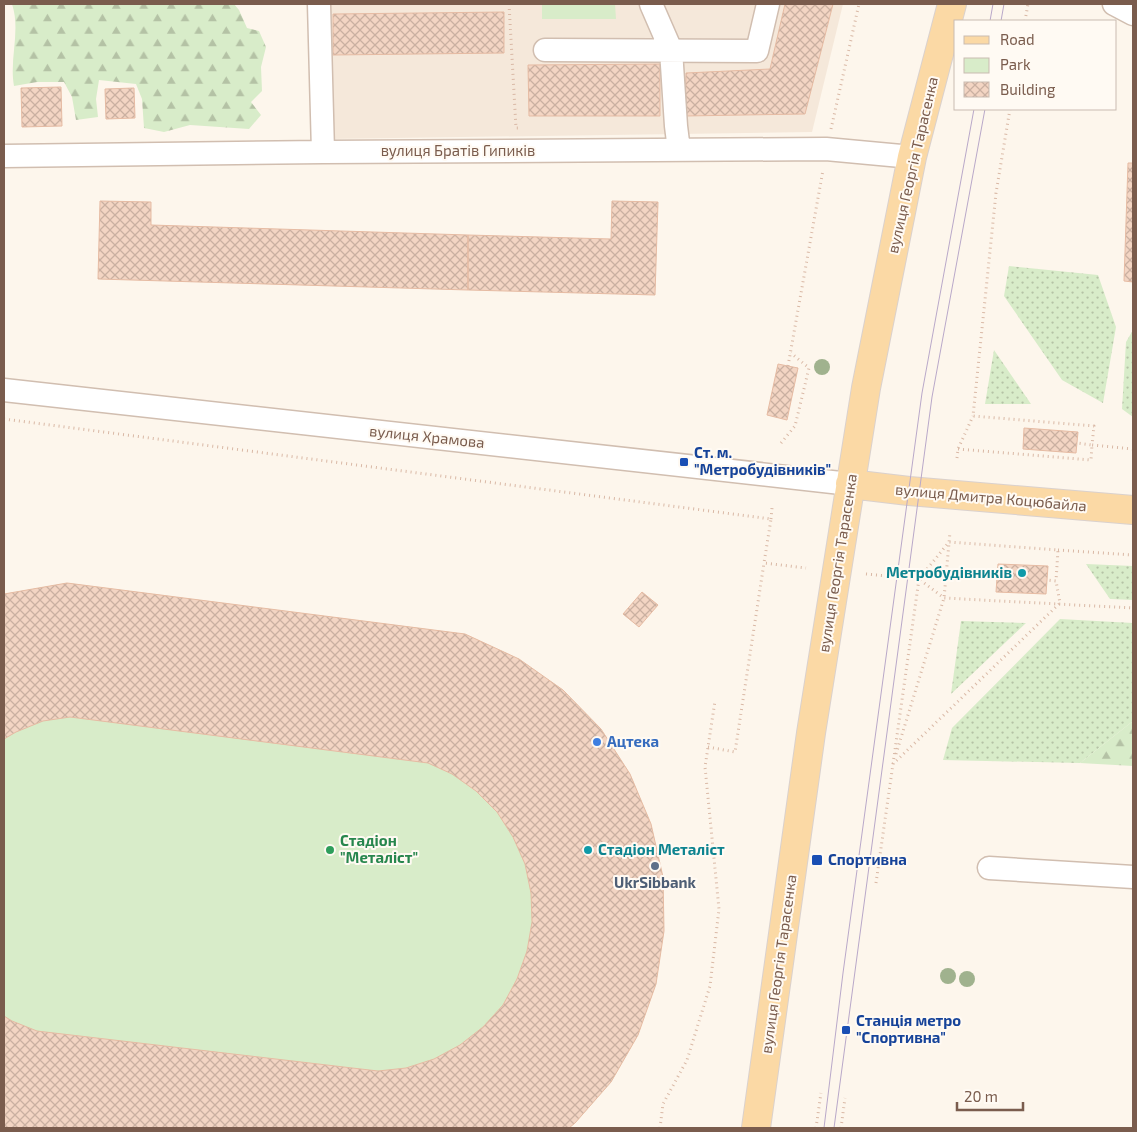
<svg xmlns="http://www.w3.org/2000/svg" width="1137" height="1132" viewBox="0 0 1137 1132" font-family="'Exo 2',sans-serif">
	<defs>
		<pattern id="green-dots" width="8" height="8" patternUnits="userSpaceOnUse" patternTransform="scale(1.25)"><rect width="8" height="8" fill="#d8ecc9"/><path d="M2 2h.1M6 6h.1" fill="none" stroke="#b4c2a5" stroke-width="1.8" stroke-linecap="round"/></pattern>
		<pattern id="forest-firs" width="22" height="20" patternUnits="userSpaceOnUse" patternTransform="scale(1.25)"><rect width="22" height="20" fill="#d8ecc9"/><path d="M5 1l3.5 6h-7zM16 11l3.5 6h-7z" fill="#b4c2a5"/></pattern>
		<pattern id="building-cross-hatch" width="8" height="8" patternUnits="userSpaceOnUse" patternTransform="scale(1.25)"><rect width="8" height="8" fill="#f3d5c3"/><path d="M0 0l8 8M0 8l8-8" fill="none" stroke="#cab0a1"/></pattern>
	</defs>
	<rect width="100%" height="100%" fill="#fdf6ec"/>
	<path fill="#f5e8da" d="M325,4H843L812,132L328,139Z"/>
	<path fill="url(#green-dots)" d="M1009,266L1098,275L1116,327L1103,403L1062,380L1004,296Z
		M1133,330V417L1122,409L1126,342Z
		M994,350L1031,404H985Z
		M1086,564L1133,566V600L1110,599Z
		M1060,619L1133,623V721L1080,763L943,760L952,728Z
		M961,621L1026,623L951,694Z"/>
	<path fill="url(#forest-firs)" d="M12,4H234L239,10L247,28L259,31L266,47L261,67L262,91L251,102L261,115L249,129L190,125L164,132L144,128L142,99L136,84L99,80L96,99L98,117L76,120L72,97L64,82H37L14,86C9,59 21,31 12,4Z
		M1133,721V766L1080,763Z"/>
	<path fill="#d8ecc9" d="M542,4H615L616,19H542Z
		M67,583L465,634L519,659L563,690L601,729L630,774L651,824L663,877L664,931L656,984L638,1035L611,1082L575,1123L569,1128H4V594Z"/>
	<path fill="url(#building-cross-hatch)" stroke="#e6bba3" d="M785,4H833L805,114L685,116L686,73L770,69Z
		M504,12V53L333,55V14Z
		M660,64V116H529L528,65Z
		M61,87L62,126L22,127L21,88Z
		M134,88L135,118L106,119L105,89Z
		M1128,163H1133V282L1124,281Z
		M100,201L151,202V225L468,235V290L98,279Z
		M612,201L658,202L655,295L468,290V235L611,239Z
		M778,364L798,368L787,420L767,415Z
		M1024,428L1078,432L1076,453L1023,449Z
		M998,564L1048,566L1046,594L996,592Z
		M67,583L465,634L519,659L563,690L601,729L630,774L651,824L663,877L664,931L656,984L638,1035L611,1082L575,1123L569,1128H4V1016L12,1021L37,1031L378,1071L406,1068L434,1059L460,1045L483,1027L503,1005L517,979L527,951L532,922L531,893L525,864L513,837L497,812L476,791L452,774L428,763L70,717L43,721L16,732L4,739V594Z
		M642,592L658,605L639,627L623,614Z"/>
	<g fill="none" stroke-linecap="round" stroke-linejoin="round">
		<g stroke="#d1beb0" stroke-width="25">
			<path id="minor" d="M319,4L323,152
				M651,4L671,50L676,126L679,150
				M1114,4L1133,14
				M545,50L757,51L768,4
				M4,156L323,152L826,149L912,157
				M4,390L850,484
				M989,868L1133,877"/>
		</g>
		<g stroke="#dad1cd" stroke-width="30">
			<path id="major" d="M850,484L909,491L1133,510
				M756,1128L811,733L866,388L912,157L952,4"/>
		</g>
		<path stroke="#d9b8a5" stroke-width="3" stroke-dasharray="1 4" stroke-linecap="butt" d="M509,4L516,128H519
			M1025,21L1028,4
			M1010,109L996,193L973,416L1094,426L1092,445L1133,449
			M831,129L859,4
			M788,366L823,170
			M4,419L771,519L764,563L806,568
			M781,443L795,426L809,368L791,353
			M958,449L1091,460L1092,445L1077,443
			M957,458L958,449L973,416
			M771,519L772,508
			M1058,550L1133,555
			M866,574L919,579L944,598L1133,608
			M708,747L735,752L764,563
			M896,754L944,598L950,532
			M893,764L919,579L949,542L1058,550L1056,581
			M876,883L893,764L1060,603L1056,581L1047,580
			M660,1128L663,1104L687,1060L710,986L719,909L705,767L715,701
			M816,1128L821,1093
			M841,1128L845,1098"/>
		<use href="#minor" stroke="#fff" stroke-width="22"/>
		<use href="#major" stroke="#fbd9a5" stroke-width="28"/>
		<path stroke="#b9a8c9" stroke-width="1" d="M990,21L993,4
			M1001,21L1004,4
			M824,1128L843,973L922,393L974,109
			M834,1128L932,397L985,109"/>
	</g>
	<g fill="#a0b28e">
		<circle cx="822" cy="367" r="8"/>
		<circle cx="948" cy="976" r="8"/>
		<circle cx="967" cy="979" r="8"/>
	</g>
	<g fill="#1a4fb4" stroke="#fffaf3" stroke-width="2">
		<rect x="679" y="457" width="10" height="10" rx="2.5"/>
		<rect x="811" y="854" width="12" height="12" rx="2.5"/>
		<rect x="841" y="1025" width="10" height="10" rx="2.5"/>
	</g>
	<g fill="#0f9aa8" stroke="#fffaf3" stroke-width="2">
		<circle cx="1022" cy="573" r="5"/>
		<circle cx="588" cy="850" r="5"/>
	</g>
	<circle fill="#3f7fe0" stroke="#fffaf3" stroke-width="2" cx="597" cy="742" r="5"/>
	<circle fill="#2e9e5b" stroke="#fffaf3" stroke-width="2" cx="330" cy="850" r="5"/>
	<circle fill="#5c6f8a" stroke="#fffaf3" stroke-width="2" cx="655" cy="866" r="5"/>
	<g text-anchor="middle" stroke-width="4" stroke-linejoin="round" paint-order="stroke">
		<g font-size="15" fill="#7a5c4d" stroke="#fffaf3">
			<text x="458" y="156">вулиця Братів Гипиків</text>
			<text transform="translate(913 165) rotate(-77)" y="5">вулиця Георгія Тарасенка</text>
			<text transform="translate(427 437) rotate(6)" y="5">вулиця Храмова</text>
			<text transform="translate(991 498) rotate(5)" y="5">вулиця Дмитра Коцюбайла</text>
			<text transform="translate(838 563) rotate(-81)" y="5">вулиця Георгія Тарасенка</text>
			<text transform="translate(779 964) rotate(-82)" y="5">вулиця Георгія Тарасенка</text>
		</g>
		<g font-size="15" font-weight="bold" fill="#164399" stroke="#fffaf3" text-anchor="start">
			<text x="694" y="458">Ст. м.<tspan x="694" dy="17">"Метробудівників"</tspan></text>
			<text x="828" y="865">Спортивна</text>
			<text x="856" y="1026">Станція метро<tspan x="856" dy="17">"Спортивна"</tspan></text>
		</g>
		<g font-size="15" font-weight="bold" fill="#0d838f" stroke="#fffaf3" text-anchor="end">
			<text x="1012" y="578">Метробудівників</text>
			<text x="598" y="855" text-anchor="start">Стадіон Металіст</text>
		</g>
		<g font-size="15" font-weight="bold" fill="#366cbe" stroke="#fffaf3" text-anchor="start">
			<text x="607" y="747">Ацтека</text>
		</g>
		<g font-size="15" font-weight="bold" fill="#27864d" stroke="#fffaf3" text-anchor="start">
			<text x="340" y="846">Стадіон<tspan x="340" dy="17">"Металіст"</tspan></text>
		</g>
		<g font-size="15" font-weight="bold" fill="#4e5e75" stroke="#fffaf3">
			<text x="655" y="888">UkrSibbank</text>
		</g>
	</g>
	<rect width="1137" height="1132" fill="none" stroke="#7a5c4d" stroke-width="10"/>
	<rect x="954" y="20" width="162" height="90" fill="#fffaf3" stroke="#cabbb1"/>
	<rect x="964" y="36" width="25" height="8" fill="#fbd9a5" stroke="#cabbb1"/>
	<text x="1000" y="45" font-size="15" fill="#7a5c4d">Road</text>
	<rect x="964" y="58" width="25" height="15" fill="#d8ecc9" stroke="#cabbb1"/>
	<text x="1000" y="70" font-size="15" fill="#7a5c4d">Park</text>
	<rect x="964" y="82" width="25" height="15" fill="url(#building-cross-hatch)" stroke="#cabbb1"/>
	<text x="1000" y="95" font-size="15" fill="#7a5c4d">Building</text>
	<path d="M957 1102v8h66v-8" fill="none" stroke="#7a5c4d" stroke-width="2.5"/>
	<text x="964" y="1102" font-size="15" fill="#7a5c4d" stroke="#fffaf3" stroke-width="4" paint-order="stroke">20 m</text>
</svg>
